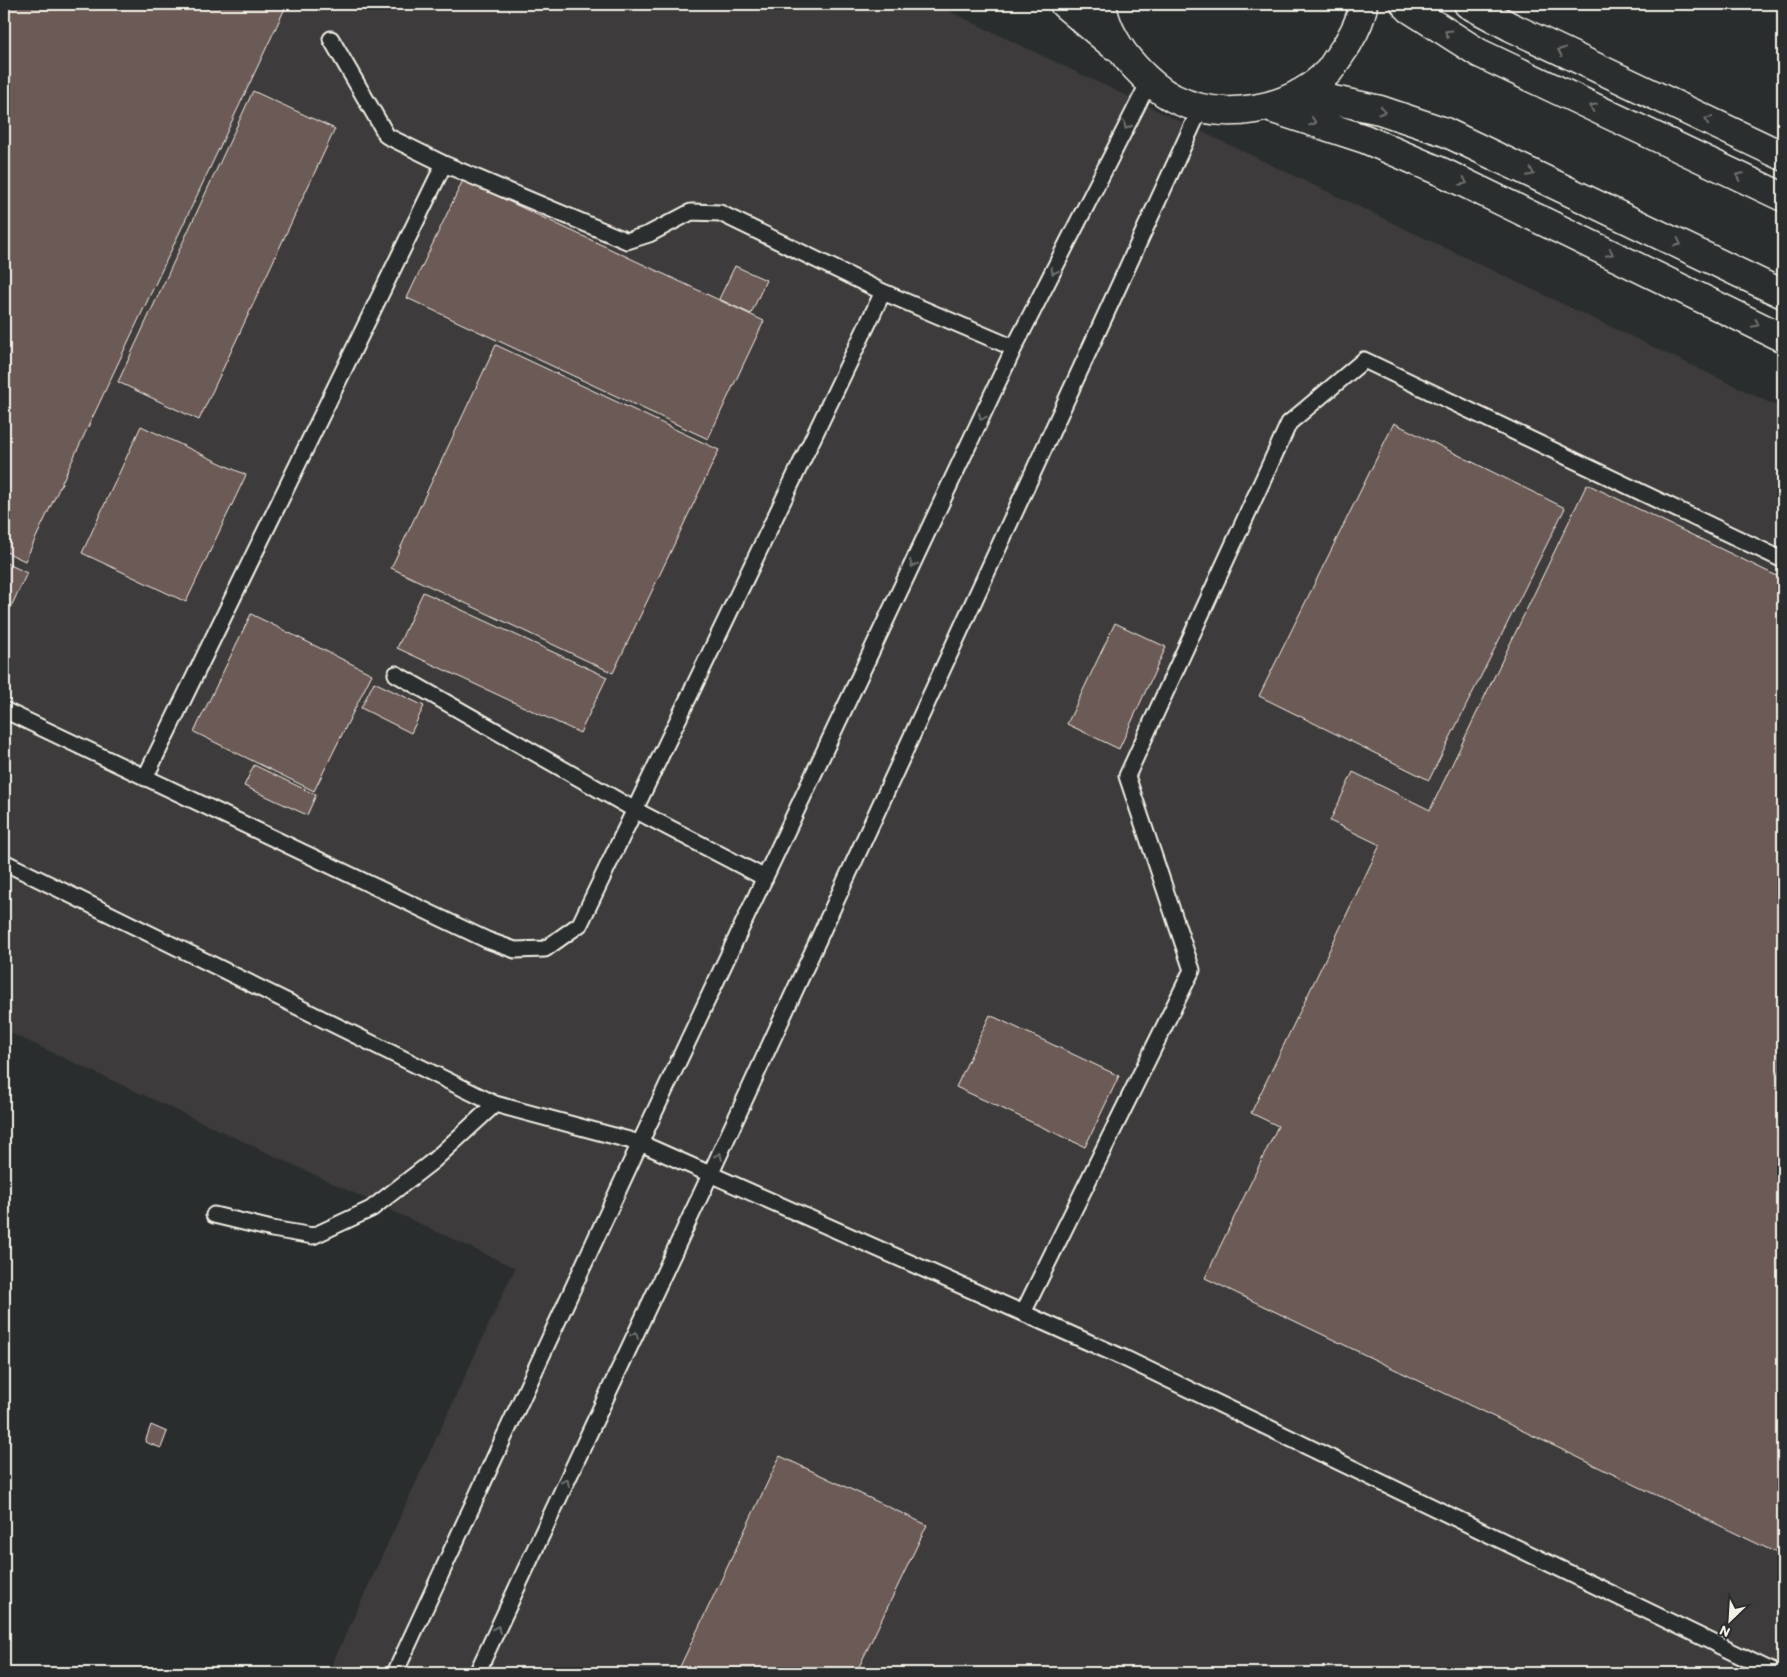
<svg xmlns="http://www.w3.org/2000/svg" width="1787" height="1677" viewBox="0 0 1787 1677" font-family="Itim,sans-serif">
	<rect width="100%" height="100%" fill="#2a2d2e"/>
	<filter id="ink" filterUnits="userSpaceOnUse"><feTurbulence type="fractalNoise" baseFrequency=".02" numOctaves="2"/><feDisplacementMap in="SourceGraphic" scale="10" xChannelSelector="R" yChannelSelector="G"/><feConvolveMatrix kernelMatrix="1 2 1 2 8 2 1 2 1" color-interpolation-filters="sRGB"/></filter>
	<g filter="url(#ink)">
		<path fill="#3e3a3a" d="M4,4H934L1783,409V1673H328L515,1268L4,1030Z"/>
		<path fill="#6c5a57" stroke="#f4f1e8" d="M4,4H287L25,561L4,551Z
			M253,91L335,129L199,420L118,382Z
			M463,180L764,321L708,439L407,298Z
			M735,266L766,280L751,314L719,299Z
			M496,345L719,450L613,673L391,568Z
			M1394,423L1565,508L1429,780L1259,696Z
			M141,426L246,475L186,602L82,553Z
			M1587,484L1783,579V1556L1205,1278L1278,1126L1251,1113L1380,845L1330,821L1353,772L1430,810Z
			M4,562L27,573L7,615L4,614Z
			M423,592L607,677L580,733L397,648Z
			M251,614L372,674L314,791L194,732Z
			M1115,623L1166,647L1119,749L1067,724Z
			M374,682L424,706L411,733L361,708Z
			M254,765L316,795L307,815L244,786Z
			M990,1015L1119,1076L1085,1147L956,1087Z
			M151,1425L167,1432L161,1448L145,1442Z
			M780,1456L927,1525L856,1673H677Z"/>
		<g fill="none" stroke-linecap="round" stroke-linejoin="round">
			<g stroke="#f4f1e8" stroke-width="19">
				<path id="lane" d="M331,39L387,136L444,164L627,241L649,234L691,212L720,213L883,292L1014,348
					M396,674L635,810L765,878
					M4,710L487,940L515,950L545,949L580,924L883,292
					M145,778L444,164
					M4,862L495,1104L640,1143L1023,1313L1192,970L1127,776L1289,423L1364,360L1783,560
					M214,1215L272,1229L313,1236L371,1209L433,1161L495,1104
					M1023,1313L1124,1358L1776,1673
					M395,1673L640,1143L1014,348L1149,82
					M477,1673L710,1175L1201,107"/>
			</g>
			<g stroke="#f4f1e8" stroke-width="31">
				<path id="secondary" d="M1064,4L1113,45
					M1102,4C1105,27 1119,50 1135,67C1146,79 1158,90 1173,98C1223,123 1290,111 1329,71C1333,66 1336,60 1340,55C1349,43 1362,20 1363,4
					M1405,4L1410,9L1479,53L1783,197
					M1468,4L1511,27L1783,156
					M1300,93L1380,110L1445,132L1783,294
					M1267,107L1365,139L1444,173L1783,338"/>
			</g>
			<use href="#lane" stroke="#2a2d2e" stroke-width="15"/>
			<use href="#secondary" stroke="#2a2d2e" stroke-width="28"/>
		</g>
		<defs><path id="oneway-chevron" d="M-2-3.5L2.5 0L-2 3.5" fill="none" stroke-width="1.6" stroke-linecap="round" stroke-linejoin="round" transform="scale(1.25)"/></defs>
		<g stroke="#71726f">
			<use href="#oneway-chevron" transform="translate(1448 33) rotate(-148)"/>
			<use href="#oneway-chevron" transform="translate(1561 51) rotate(-155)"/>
			<use href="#oneway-chevron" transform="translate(1593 107) rotate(-155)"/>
			<use href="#oneway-chevron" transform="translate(1382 111) rotate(16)"/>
			<use href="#oneway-chevron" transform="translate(1708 120) rotate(-155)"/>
			<use href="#oneway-chevron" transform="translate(1313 122) rotate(18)"/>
			<use href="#oneway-chevron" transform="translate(1127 126) rotate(117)"/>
			<use href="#oneway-chevron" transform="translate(1531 173) rotate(26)"/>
			<use href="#oneway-chevron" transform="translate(1739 176) rotate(-155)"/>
			<use href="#oneway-chevron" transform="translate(1464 182) rotate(26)"/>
			<use href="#oneway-chevron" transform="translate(1678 243) rotate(26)"/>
			<use href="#oneway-chevron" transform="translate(1610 253) rotate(26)"/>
			<use href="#oneway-chevron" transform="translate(1054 271) rotate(117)"/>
			<use href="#oneway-chevron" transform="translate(1756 324) rotate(26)"/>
			<use href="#oneway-chevron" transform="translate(982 417) rotate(115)"/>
			<use href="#oneway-chevron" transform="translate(913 564) rotate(115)"/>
			<use href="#oneway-chevron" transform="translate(719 1156) rotate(-65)"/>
			<use href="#oneway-chevron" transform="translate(635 1335) rotate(-65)"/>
			<use href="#oneway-chevron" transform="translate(566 1482) rotate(-65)"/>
			<use href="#oneway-chevron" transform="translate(497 1629) rotate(-65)"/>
		</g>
	</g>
	<rect width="1787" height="1677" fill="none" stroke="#2a2d2e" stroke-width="20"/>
	<rect x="10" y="10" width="1767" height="1657" fill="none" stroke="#f4f1e8" stroke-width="2" filter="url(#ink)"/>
	<g transform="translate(1730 1620) rotate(205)" stroke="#2a2d2e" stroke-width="4" paint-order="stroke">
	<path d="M0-4L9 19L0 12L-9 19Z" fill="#f4f1e8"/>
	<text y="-8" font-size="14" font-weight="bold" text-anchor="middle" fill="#f4f1e8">N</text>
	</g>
</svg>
